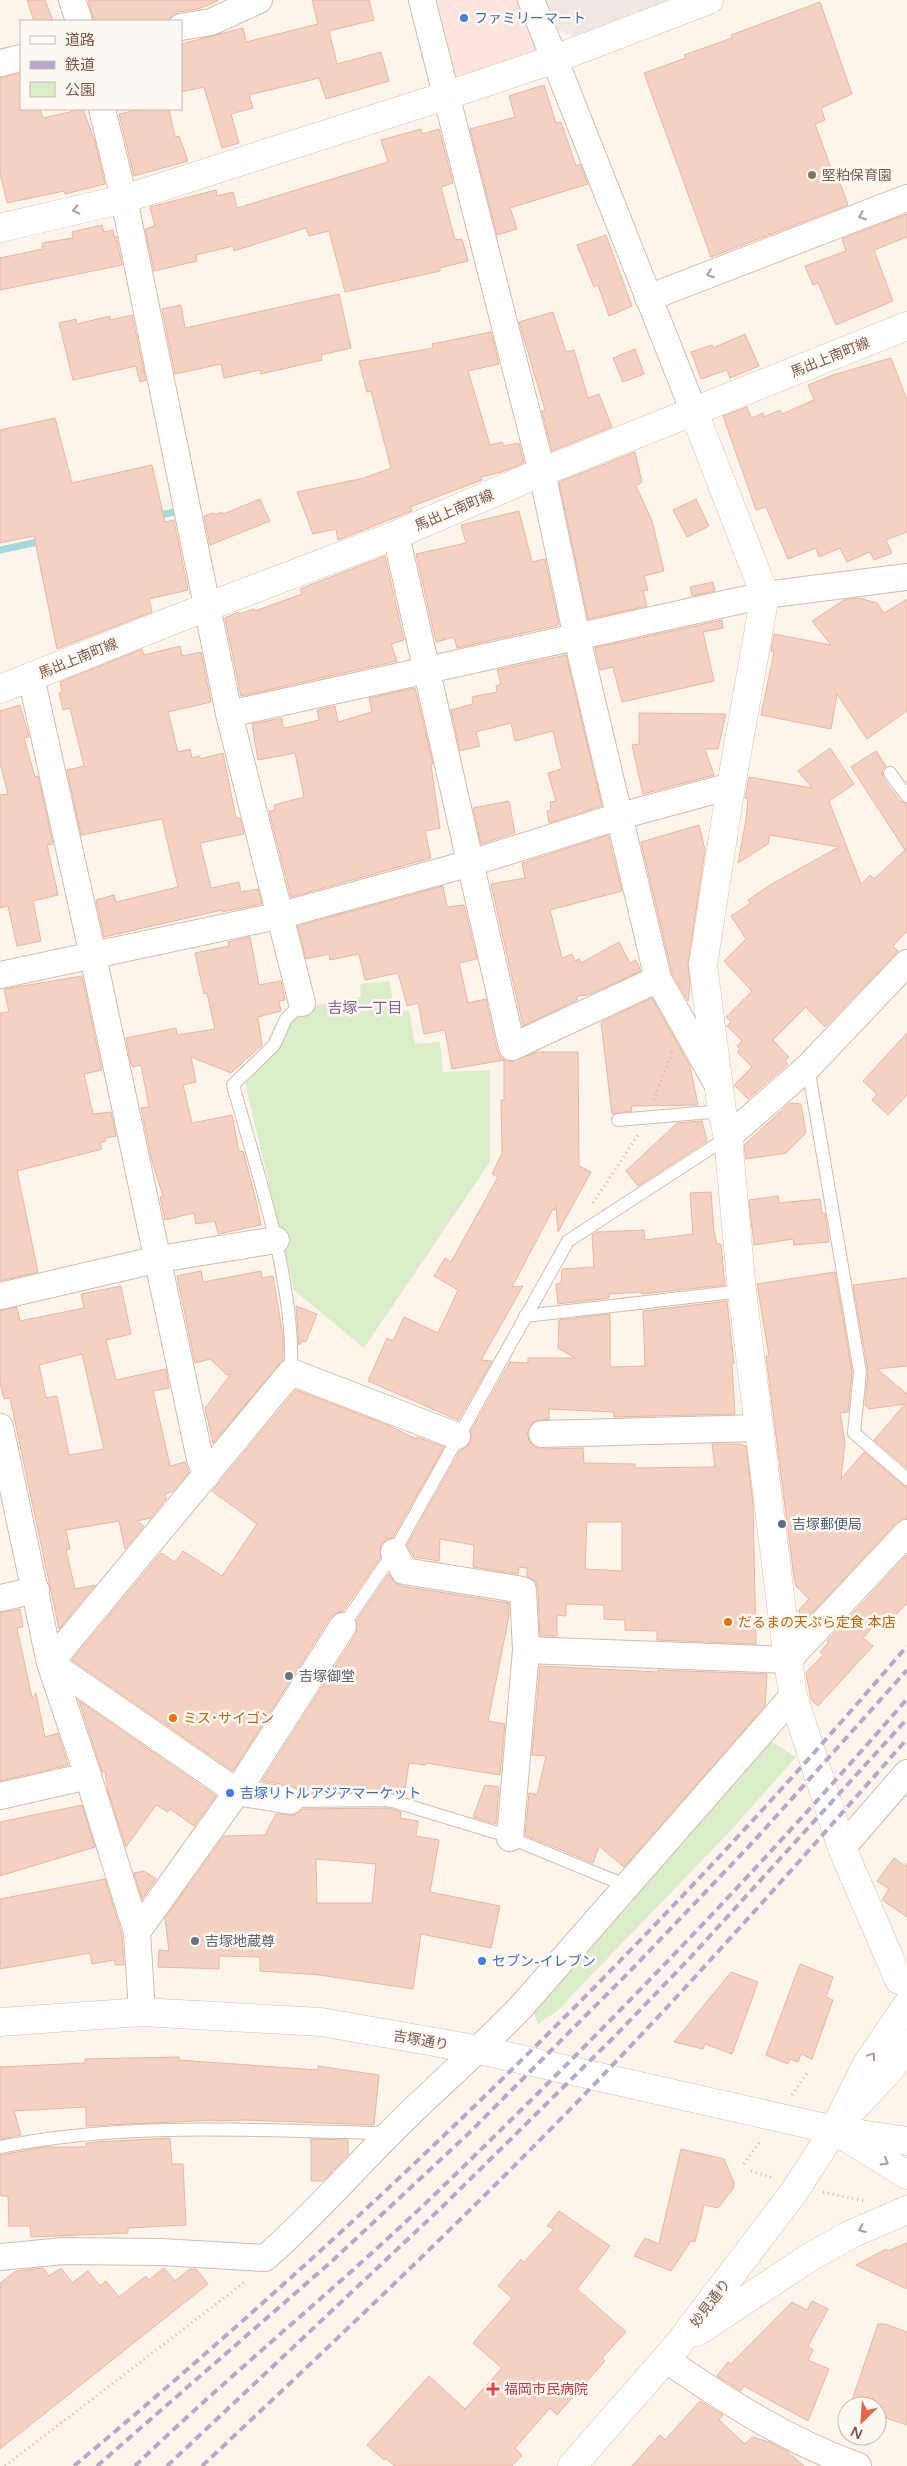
<svg xmlns="http://www.w3.org/2000/svg" width="907" height="2466" viewBox="0 0 907 2466" font-family="'Varela Round','Noto Sans JP',sans-serif">
	<rect width="100%" height="100%" fill="#fdf5eb"/>
	<path fill="#fee5df" d="M432,0H520L540,51L459,78L451,74Z"/>
	<path fill="#efe8e3" d="M546,0H668L573,36L557,29Z"/>
	<path fill="#daedc8" d="M389,981L395,1012L409,1010L415,1044L440,1042L443,1072L490,1070V1162L364,1348L294,1290L244,1078L297,1013L312,1006L361,997L360,984Z
		M769,1740L796,1757L735,1826L557,2011L538,2024L532,2009Z"/>
	<g fill="none" stroke-linecap="round" stroke-linejoin="round">
		<path stroke="#a3d8dc" stroke-width="7" d="M155,516L175,512
			M0,550L42,541"/>
	</g>
	<path fill="#f4d1c1" stroke="#e8b6a1" fill-rule="evenodd" d="M27,0H45L53,21H34Z
		M88,0H218V1L198,9L178,12L167,21H94Z
		M312,0H369L374,20L329,31L337,64L381,52L389,81L326,99L319,78L249,95L253,108L231,114L239,143L222,148L204,87L181,92V44L243,28L246,42L318,24Z
		M820,2L852,94L821,108L825,120L815,124L836,182L839,180L848,205L711,257L644,73L686,58L684,55L732,38L731,35Z
		M21,73V109H40L43,118L83,109L95,142L105,184L65,194L64,191L7,203L0,173V78Z
		M544,85L556,123L561,122L576,166L580,164L588,184L510,208L517,229L497,235L470,129L515,117L509,96Z
		M142,109H169L175,137L179,136L188,161L134,176L119,114Z
		M421,129L422,134L439,129L453,183L441,187L455,240L462,239L468,261L440,268V271L345,292L329,231L309,236L306,228L234,251L233,246L196,255L197,261L154,271L145,229L155,226L150,207L216,190L217,196L233,192L237,208L388,162L381,140Z
		M907,214V237L874,250L893,301L836,325L818,283L813,285L805,266L846,251L842,239Z
		M102,225L104,232L113,230L114,237L116,236L122,265L0,290V258L43,249L42,243L73,238L72,232Z
		M606,235L632,306L609,316L598,285L594,287L577,245Z
		M339,294L351,348L321,355L322,360L261,374L260,370L224,378L221,364L175,374L162,309L181,305L185,328Z
		M553,312L566,352L574,350L588,398L599,394L612,427L552,451L542,411L545,410L519,322Z
		M132,315L146,380L140,382L136,366L73,380L59,323L76,319L77,324L110,316V320Z
		M491,332L499,364L468,371L490,445L502,442L504,446L519,443L524,463L502,472L481,477L482,480L410,507L412,511L338,540L336,529L313,534L297,492L364,478L391,468L371,391L367,392L359,361L433,348L432,344Z
		M745,334L759,366L730,378L727,370L701,379L691,352L712,345L713,348Z
		M635,349L644,374L623,382L613,358Z
		M891,358L907,400V532L886,540L892,553L874,560L870,552L847,562L840,548L819,557L816,548L788,559L766,507L756,510L723,416L747,407L751,418L763,413L764,417L780,410L782,414L814,400L808,385L833,375Z
		M55,418L72,483L152,465L165,522L174,520L188,590L149,599L152,612L57,649L34,536L0,543V430Z
		M635,452L642,482L636,486L652,521L664,571L644,576L648,590L643,591L647,606L588,619L559,482Z
		M260,499L270,521L210,545L204,516L214,513L215,515L222,512L223,514Z
		M696,499L709,526L687,537L673,510Z
		M519,511L532,562L545,559L559,625L457,648L454,637L436,642L416,554L466,543L461,525Z
		M385,556L404,640L391,644L397,661L241,696L225,618L238,612L239,614L254,609L255,611L302,594L300,589Z
		M713,582L715,591L692,596L690,587Z
		M859,598L877,603L884,613L907,599V711L867,739L837,694L831,729L761,715L774,652L771,651L774,634L831,645L812,621L844,600Z
		M722,620L723,628L703,632L714,681L622,702L613,667L600,670L595,648Z
		M180,646L182,656L201,652L211,702L168,712L178,752L190,749L192,758L199,756L200,759L223,753L236,818H240L244,834L200,843L211,888L239,882L241,892L258,889L262,904L222,912V910L104,937L96,900L114,895L116,902L178,887L162,819L81,835L67,770L84,766L70,708L63,710L59,693L62,692L60,682L142,649L144,655Z
		M566,655L602,806L549,823L547,811L551,810L550,802L556,801L548,773L562,769L553,731L515,741L511,723L476,732L480,746L460,751L451,710L473,704L472,697L497,692L496,686L501,684L497,670Z
		M415,688L433,764L431,765L440,828L425,831L431,858L291,897L269,811L275,810L274,805L304,797L295,753L258,760L252,724L282,718L283,727L286,728L319,720L317,710L335,706L338,722L372,712L369,698Z
		M20,705L29,737L24,738L35,777L38,776L53,844L47,845L58,895L33,901L41,941L17,946L8,906L0,908V795L8,794L0,763V711Z
		M639,713L726,714L718,749H705L714,775L643,794L632,745L639,744Z
		M830,748L854,784L829,801L861,884L870,875L874,879L905,850L851,767L876,751L886,766L882,770L883,778L900,801L907,804V931L893,946L898,951L825,1027L806,1007L773,1040L789,1057L785,1061L788,1064L748,1099L734,1085L752,1067L737,1052L740,1049L737,1046L742,1041L727,1026L731,1022L726,1017L752,991L724,961L746,939L731,916L751,903L748,900L770,885L839,847L770,835L768,844L738,863L746,820L748,799L745,798L749,777L812,788L798,771Z
		M509,801L515,833L481,844L473,808Z
		M699,825L705,850L688,963L690,985L688,1001L672,973L641,842Z
		M608,835L622,891L550,910L562,958L572,954L575,961L579,959L581,963L619,942L630,963L636,960L641,971L588,995L577,996V1000L523,1026L491,884L525,878L522,863Z
		M443,886L447,907L464,905L477,959L459,963L468,1003L486,999L497,1050L501,1058L510,1062L537,1052H578L579,1166L591,1172L558,1232L556,1207L555,1210L553,1209L512,1287L523,1286L481,1360L492,1361L458,1420L368,1381L387,1338L393,1341L404,1317L438,1333L458,1290L434,1276L445,1258L451,1262L498,1177L492,1174L502,1153L501,1100H504V1060L452,1069L445,1030L424,1034L418,1003L407,1006L398,973L365,980L359,954L330,960L329,954L306,959L298,926Z
		M250,937L259,985L281,981L285,1000L279,1001L281,1011L258,1017L262,1045L231,1073L191,1057L196,1082L183,1085L192,1123L232,1115L239,1152L243,1151L256,1200L261,1225L218,1234L215,1221L196,1224L194,1213L165,1220L160,1197L163,1196L152,1161L141,1108L149,1107L141,1065L133,1067L131,1064L126,1038L176,1028L177,1035L215,1029L207,993L204,994L195,953L229,946L228,942Z
		M82,976L102,1070L84,1074L93,1114L111,1112L116,1136L105,1138L106,1141L100,1143L102,1149L17,1171L38,1272L0,1281V1013L9,1012L4,989Z
		M652,998L690,1066L698,1105L631,1106L632,1111L612,1114L601,1022Z
		M907,1033V1095L888,1115L872,1100L877,1094L863,1081Z
		M790,1103L801,1104L806,1133L786,1153L746,1159L744,1145Z
		M702,1121L707,1141L638,1186L626,1171L677,1123Z
		M711,1192L714,1232L717,1244H721L725,1285L642,1294V1292L609,1294V1298L558,1304L556,1284L561,1283L562,1269L594,1267L592,1235L597,1232L644,1230L645,1240L693,1234L690,1193Z
		M778,1196L779,1203L820,1199L822,1213H825L829,1242L794,1245L793,1239L754,1245L749,1200Z
		M201,1271L203,1282L261,1271L262,1278L273,1276L283,1337V1360L213,1443L205,1408L231,1374L227,1375L210,1359L195,1363L177,1276Z
		M835,1272L852,1372L848,1412L840,1413L845,1442L841,1479L864,1452L902,1485L907,1487V1518L896,1523L801,1625L799,1610L809,1599L796,1586L794,1578L766,1356H769L757,1284Z
		M907,1278V1366L877,1369L907,1394V1468L874,1440L905,1404L869,1409L865,1405L868,1371L853,1285Z
		M121,1286L131,1334L106,1340L116,1380L166,1369L169,1388L153,1391L170,1466L185,1462L189,1472L172,1492L165,1494L166,1499L151,1518L137,1521L144,1526L125,1549L119,1521L66,1530L70,1549L66,1550L75,1589L95,1585L59,1629L10,1398L4,1399L0,1382V1311L17,1307L20,1321L84,1308L81,1294ZM82,1354L104,1449L69,1455L57,1396L46,1398L39,1365Z
		M727,1301L734,1363L732,1364L735,1414L614,1417V1412L549,1409V1419L534,1422L529,1427L527,1435L530,1442L534,1447L542,1449L583,1448L584,1463L635,1464V1468L715,1467L712,1444H740L746,1446L753,1504L756,1644L657,1640V1631L625,1630V1620L604,1619V1605L566,1604V1616L557,1615V1636H540L538,1589L536,1582L527,1576V1568L519,1567L518,1574L473,1567L474,1545L440,1539L439,1561L414,1557L407,1545L460,1451L471,1442V1431L510,1362L528,1363V1358H575L558,1348L559,1320L610,1314V1367L645,1366L643,1311ZM587,1522H622V1571L585,1569Z
		M296,1306L317,1314L306,1342L303,1341L299,1345Z
		M296,1390L390,1426L416,1439L417,1437L444,1447L393,1537L387,1539L381,1544L380,1558L343,1611L336,1613L330,1618L233,1771L72,1660L161,1553L175,1562L183,1551L222,1576L257,1524L212,1491Z
		M907,1555V1603L894,1617L887,1611L863,1638L873,1646L818,1706L811,1700L806,1673L823,1655L820,1652L829,1642L827,1641Z
		M389,1574L395,1583L402,1586L509,1603V1616L488,1721L505,1724L500,1775L426,1763V1765L409,1763L404,1796L389,1792L302,1793L293,1786L262,1781L356,1634L357,1620Z
		M20,1609L23,1627L17,1628L32,1698L36,1693L45,1737L58,1733L68,1765L0,1781V1613Z
		M540,1666L658,1672V1670L767,1674L765,1706L624,1867L599,1846L593,1863L525,1835L529,1793L537,1795L546,1756L532,1755Z
		M79,1701L216,1796L194,1826L170,1809L168,1812L156,1805L126,1847L108,1791L105,1772H102Z
		M485,1785L499,1787L496,1824L473,1817Z
		M82,1805L95,1847L0,1876V1822Z
		M388,1808L401,1812L400,1818L418,1821L416,1836L439,1840L430,1892L500,1906L491,1948L421,1934L413,1989L320,1975L260,1971V1957L219,1956V1969L158,1967L159,1950L169,1951L165,1918L224,1836L265,1835L276,1814L295,1815L302,1809ZM316,1859L376,1864L372,1903H317Z
		M894,1858L905,1866L907,1863V1917L882,1900L889,1889L877,1881Z
		M144,1871L156,1879L142,1899L134,1873Z
		M105,1879L122,1935L124,1965H115L114,1960L92,1964L90,1953L0,1969V1899Z
		M800,1964L833,1977L826,1997L833,2000L812,2059L801,2054L798,2062L790,2059L788,2064L766,2055Z
		M731,1972L758,1982L732,2054L705,2044L703,2049L674,2042Z
		M179,2057V2060L318,2070V2066L379,2075L374,2125L246,2120L216,2121V2120L86,2126V2107L14,2111L21,2135L0,2139V2067L85,2063V2059Z
		M170,2138L172,2164H183L186,2225L128,2228V2233L31,2237L30,2226H9L8,2196H1L0,2192V2155L46,2147H86V2143L97,2142Z
		M311,2139L348,2140V2154L335,2169H332V2172L323,2181H311Z
		M681,2149L724,2159L734,2183L733,2189L718,2208L704,2205L695,2242L691,2241L671,2271L634,2256L645,2238L659,2244Z
		M559,2211L610,2246L577,2289L626,2332L602,2358L605,2361L557,2415L550,2408L515,2448L522,2455L512,2466H395L385,2458L384,2460L367,2445L429,2376L465,2409L502,2368L473,2343L512,2298L498,2286L521,2259L524,2262L554,2229L547,2226Z
		M907,2243V2289L856,2265L886,2249L888,2251Z
		M43,2268L49,2276L61,2268L72,2283L88,2271L100,2286L106,2281L119,2297L146,2276L149,2280L164,2268L175,2281L190,2269H196L208,2284L0,2449V2283L16,2271Z
		M812,2301L828,2309L808,2346L813,2350L808,2360L829,2369L808,2421L744,2386L741,2391L717,2376L728,2362L731,2364L792,2302L807,2310Z
		M878,2324H885L907,2332V2425L877,2415V2406H850Z
		M700,2401L723,2415L719,2420L745,2444L752,2437L769,2442L788,2452L804,2466H632L660,2435L665,2440Z"/>
	<g fill="none" stroke-linecap="round" stroke-linejoin="round">
		<g stroke="#d2bbaf" stroke-width="14">
			<path id="lane" d="M890,773L907,796
				M808,1067L860,1372L854,1433L907,1479
				M618,1120L722,1111
				M525,1316L742,1291
				M291,1372C295,1280 257,1173 233,1085L274,1045L286,1019L302,1003
				M343,1626L394,1552L568,1241L728,1137
				M290,1801L389,1800L501,1834L627,1886
				M0,2147C127,2121 259,2131 388,2133"/>
		</g>
		<g stroke="#d2bbaf" stroke-width="28">
			<path id="street" d="M72,0L79,21
				M531,0L694,412
				M181,27L211,22L259,0
				M0,63L21,58
				M102,109L124,199L229,714L302,1003
				M648,298L907,198
				M396,535L512,1047L658,979L577,638L542,472L422,0
				M31,677L93,956L200,1459L207,1475
				M229,714L765,595L907,577
				M0,975L282,915L471,863L620,816L731,786
				M658,979L718,1085
				M728,1137L808,1067L907,963
				M0,1296L159,1259L276,1240
				M0,1427L50,1663L88,1776L137,1932L142,2012
				M542,1434L759,1428
				M394,1552L404,1571L523,1590L526,1650L510,1838
				M0,1598L36,1590
				M526,1650L788,1660L907,1533
				M0,1796L88,1776
				M290,1801L237,1792L50,1663L291,1372L457,1436
				M842,1848L907,1773
				M137,1932L237,1792L343,1626
				M0,2257L64,2251L161,2252L265,2258C310,2219 348,2175 389,2134C432,2090 479,2051 521,2007L793,1696
				M665,2359C726,2401 788,2441 858,2466"/>
		</g>
		<g stroke="#d7bdaf" stroke-width="29">
			<path id="secondary" d="M0,228L124,199L445,96L552,60L709,0
				M694,412L765,595L731,786L703,965L722,1111L728,1137L742,1291L788,1660L793,1696L842,1848L899,1980L907,1983
				M0,689L209,606L396,535L542,472L907,326
				M0,2022L142,2012L321,2022L480,2050L834,2130L907,2141
				M855,2107L892,2067L907,2045
				M844,2136L907,2175
				M697,2332L807,2259L849,2235L907,2210
				M572,2466L677,2346L794,2192L834,2130L867,2064L907,2005"/>
		</g>
		<path stroke="#dab4a3" stroke-width="3" stroke-dasharray="1 4" stroke-linecap="butt" d="M654,1100L672,1052
			M593,1203L638,1135
			M792,2095L807,2073
			M744,2164L761,2140
			M751,2171L774,2178
			M823,2192L864,2201
			M5,2466L246,2281"/>
		<use href="#lane" stroke="#fff" stroke-width="12"/>
		<use href="#street" stroke="#fff" stroke-width="26"/>
		<use href="#secondary" stroke="#fff" stroke-width="28"/>
		<path stroke="#b7a7ca" stroke-width="4" stroke-dasharray="8 5" stroke-linecap="butt" d="M74,2466C373,2216 654,1943 907,1646
			M97,2466L331,2262L468,2134L635,1966L754,1841L907,1670
			M135,2466C231,2373 335,2290 431,2198C597,2038 757,1872 907,1699
			M167,2466L441,2208L612,2039L689,1959L907,1719
			M202,2466C315,2360 427,2254 536,2144C665,2014 786,1877 907,1739"/>
	</g>
	<defs><path id="oneway-chevron" d="M-2-3.5L2.5 0L-2 3.5" fill="none" stroke-width="1.6" stroke-linecap="round" stroke-linejoin="round" transform="scale(1.25)"/></defs>
	<g stroke="#b09b93">
		<use href="#oneway-chevron" transform="translate(76 210) rotate(167)"/>
		<use href="#oneway-chevron" transform="translate(862 216) rotate(159)"/>
		<use href="#oneway-chevron" transform="translate(710 274) rotate(159)"/>
		<use href="#oneway-chevron" transform="translate(872 2056) rotate(-56)"/>
		<use href="#oneway-chevron" transform="translate(885 2162) rotate(31)"/>
		<use href="#oneway-chevron" transform="translate(862 2229) rotate(156)"/>
	</g>
	<g fill="#3f7fe0" stroke="#fff9f3" stroke-width="2">
		<circle cx="464" cy="18" r="5"/>
		<circle cx="230" cy="1793" r="5"/>
		<circle cx="482" cy="1961" r="5"/>
	</g>
	<circle fill="#8d6e63" stroke="#fff9f3" stroke-width="2" cx="812" cy="175" r="5"/>
	<circle fill="#5c6f8a" stroke="#fff9f3" stroke-width="2" cx="782" cy="1524" r="5"/>
	<g fill="#e8710a" stroke="#fff9f3" stroke-width="2">
		<circle cx="728" cy="1622" r="5"/>
		<circle cx="173" cy="1718" r="5"/>
	</g>
	<g fill="#6b7280" stroke="#fff9f3" stroke-width="2">
		<circle cx="289" cy="1676" r="5"/>
		<circle cx="195" cy="1941" r="5"/>
	</g>
	<path fill="#e0444e" stroke="#fff9f3" stroke-width="2" d="M490.5 2381.5h5v5h5v5h-5v5h-5v-5h-5v-5h5z"/>
	<g text-anchor="middle" stroke-width="5" stroke-linejoin="round" paint-order="stroke">
		<g font-size="14" fill="#366cbe" stroke="#fff9f3" text-anchor="start">
			<text x="474" y="23">ファミリーマート</text>
			<text x="240" y="1798">吉塚リトルアジアマーケット</text>
			<text x="492" y="1966">セブン-イレブン</text>
		</g>
		<g font-size="14" fill="#785e54" stroke="#fff9f3" text-anchor="start">
			<text x="822" y="180">堅粕保育園</text>
		</g>
		<g font-size="14" fill="#7b584b" stroke="#fff9f3">
			<text transform="translate(830 357) rotate(-22)" y="5">馬出上南町線</text>
			<text transform="translate(454 510) rotate(-23)" y="5">馬出上南町線</text>
			<text transform="translate(78 658) rotate(-22)" y="5">馬出上南町線</text>
			<text transform="translate(421 2040) rotate(10)" y="5">吉塚通り</text>
			<text transform="translate(710 2303) rotate(-53)" y="5">妙見通り</text>
		</g>
		<g font-size="14" fill="#4e5e75" stroke="#fff9f3" text-anchor="start">
			<text x="792" y="1529">吉塚郵便局</text>
		</g>
		<g font-size="14" fill="#c56008" stroke="#fff9f3" text-anchor="start">
			<text x="738" y="1627">だるまの天ぷら定食 本店</text>
			<text x="183" y="1723">ミス･サイゴン</text>
		</g>
		<g font-size="14" fill="#5b616d" stroke="#fff9f3" text-anchor="start">
			<text x="299" y="1681">吉塚御堂</text>
			<text x="205" y="1946">吉塚地蔵尊</text>
		</g>
		<g font-size="14" fill="#be3a42" stroke="#fff9f3" text-anchor="start">
			<text x="504" y="2394">福岡市民病院</text>
		</g>
		<g font-size="15" fill="#816496" stroke="#fff9f3">
			<text x="365" y="1013">吉塚一丁目</text>
		</g>
	</g>
	<rect x="20" y="20" width="162" height="90" fill="#fff9f3" stroke="#cab9b0"/>
	<rect x="30" y="36" width="25" height="8" fill="#ffffff" stroke="#cab9b0"/>
	<text x="65" y="45" font-size="15" fill="#7b584b">道路</text>
	<rect x="30" y="61" width="25" height="8" fill="#b7a7ca" stroke="#cab9b0"/>
	<text x="65" y="70" font-size="15" fill="#7b584b">鉄道</text>
	<rect x="30" y="82" width="25" height="15" fill="#daedc8" stroke="#cab9b0"/>
	<text x="65" y="95" font-size="15" fill="#7b584b">公園</text>
	<g transform="translate(862 2421) rotate(205)"><circle r="24" fill="#fff9f3" stroke="#cab9b0"/>
	<path d="M0-4L9 19L0 12L-9 19Z" fill="#ec624c"/>
	<text y="-8" font-size="14" font-weight="bold" text-anchor="middle" fill="#7b584b">N</text>
	</g>
</svg>
